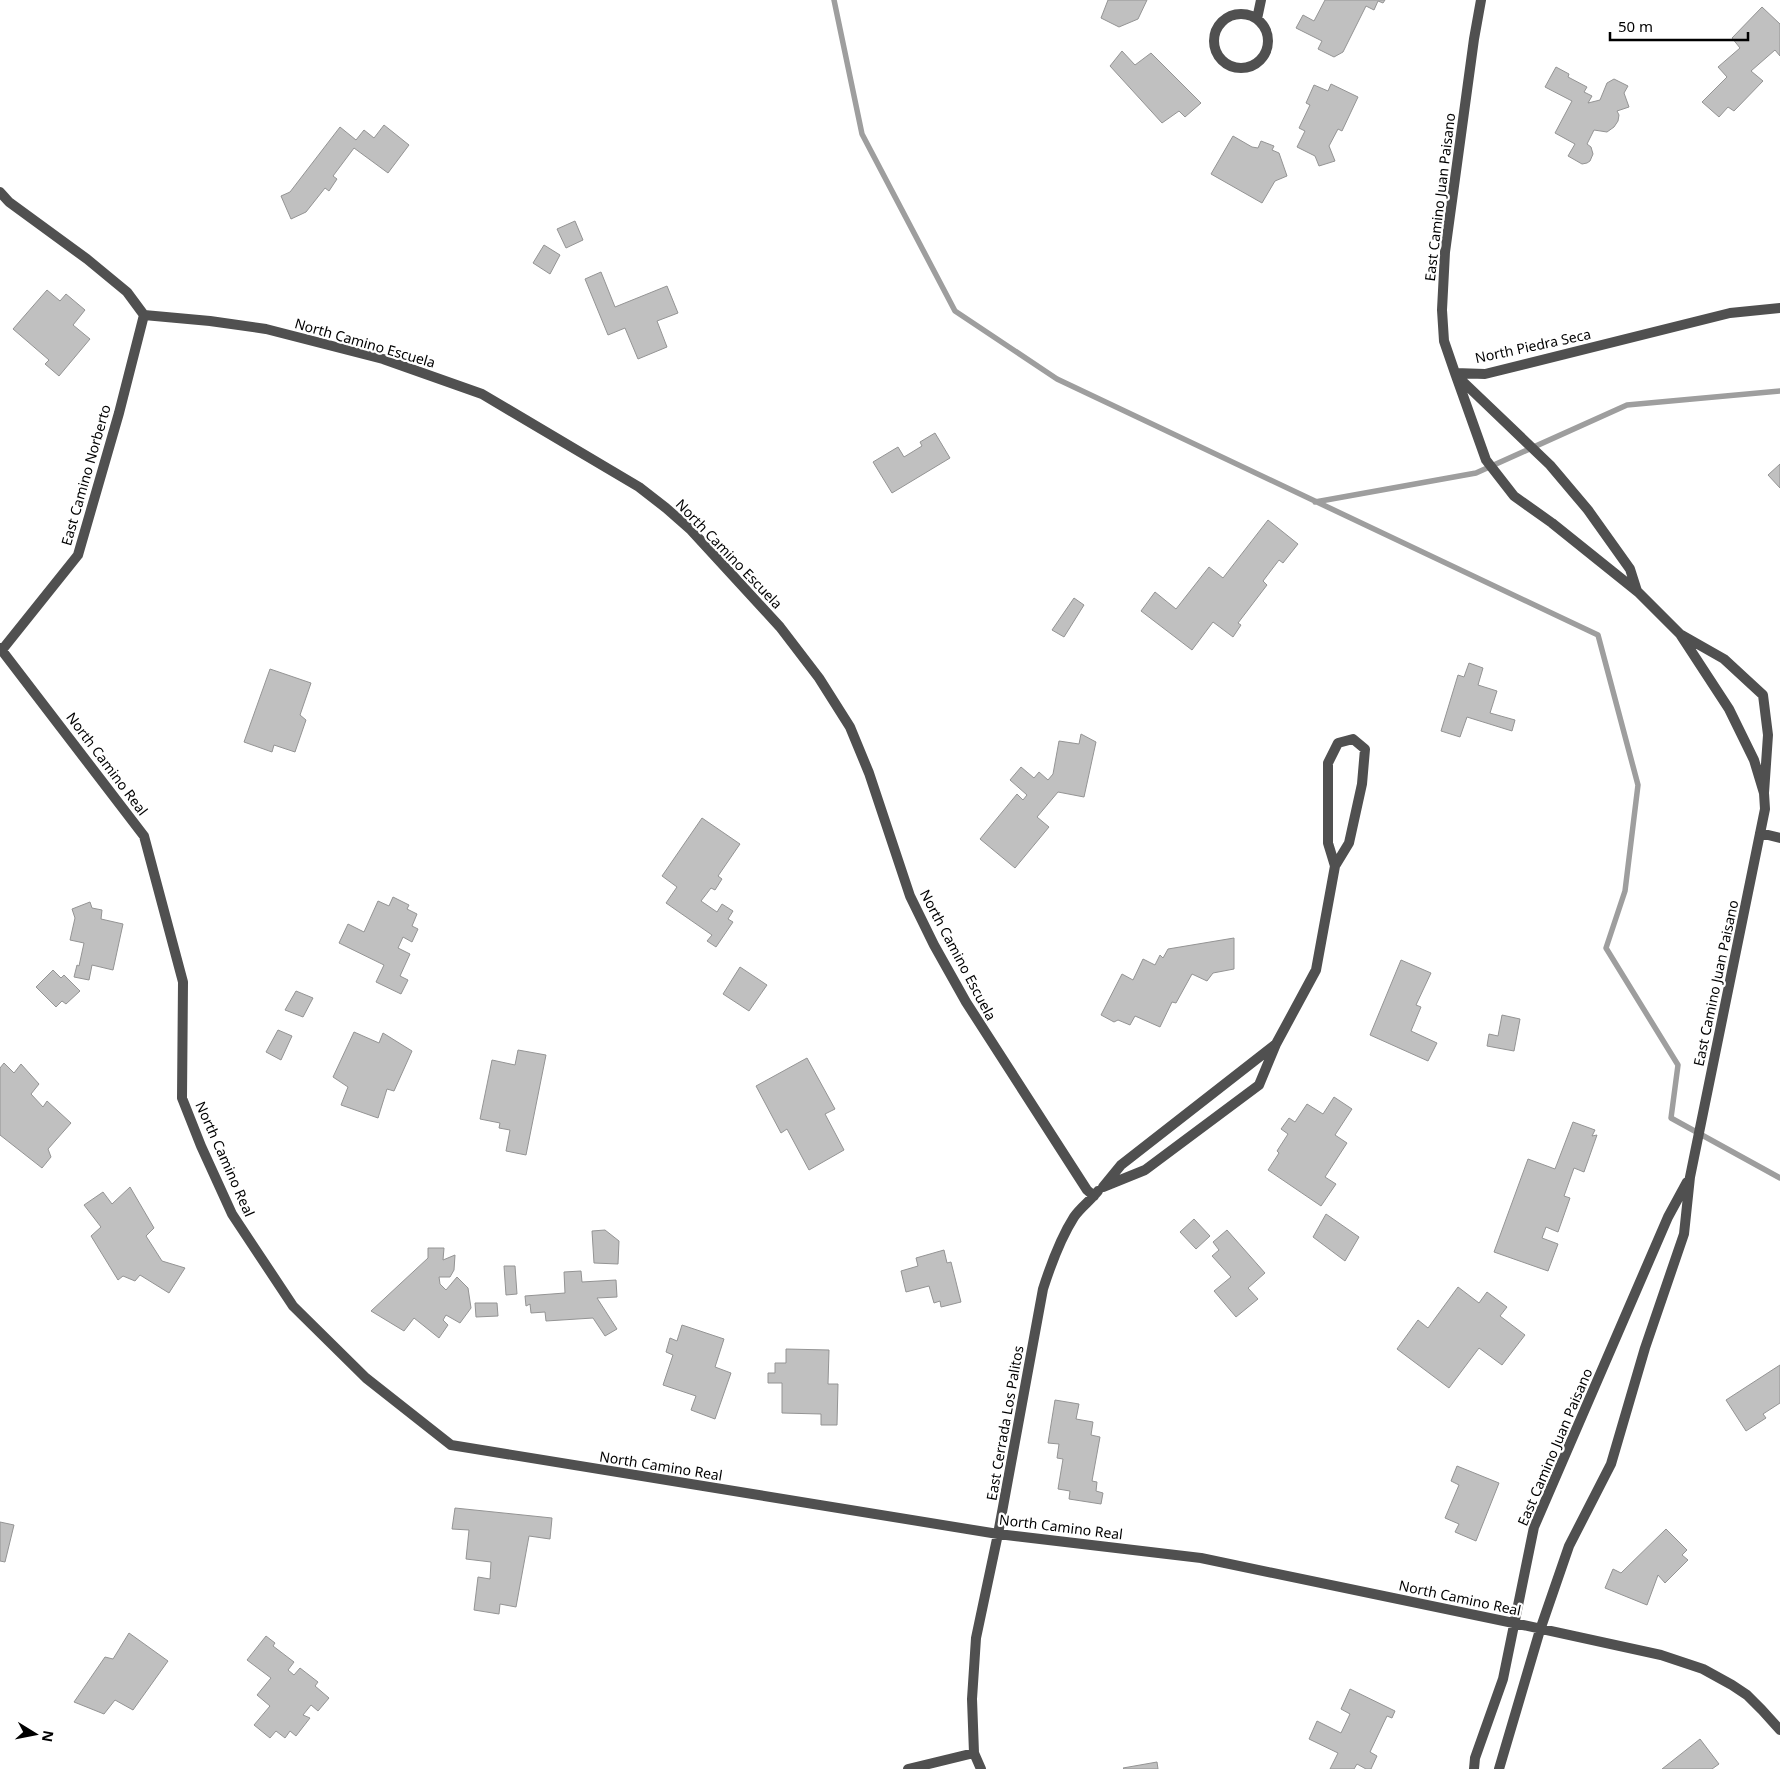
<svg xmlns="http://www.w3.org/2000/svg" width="1780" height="1769" viewBox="0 0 1780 1769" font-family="'Noto Sans',sans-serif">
	<rect width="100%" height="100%" fill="#fff"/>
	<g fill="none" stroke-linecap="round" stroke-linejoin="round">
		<path stroke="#9e9e9e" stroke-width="5.5" d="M834,0L862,134L955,311L1057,379L1598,635L1638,785L1625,891L1606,948L1678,1065L1671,1118L1780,1178
			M1315,502L1476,473L1627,405L1780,391"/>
	</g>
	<path fill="#c0c0c0" stroke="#949494" d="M1108,0H1147L1138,19L1119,27L1101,18Z
		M1325,0H1385L1383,3L1378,1L1374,10L1366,6L1343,52L1334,57L1318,49L1322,41L1296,28L1303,15L1314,21Z
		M1762,7L1780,24V56L1775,50L1751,71L1763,81L1734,111L1728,107L1719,117L1702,102L1727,77L1718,67L1740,48L1732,38Z
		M1122,51L1135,65L1151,53L1201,103L1185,117L1179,111L1162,123L1110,66Z
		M1556,67L1569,74L1568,77L1587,87L1584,92L1592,96L1588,103L1600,100L1607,83L1614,79L1628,86L1624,93L1629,107L1617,111L1619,115L1618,121L1614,127L1607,132L1594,130L1587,144L1591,147L1593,154L1590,161L1587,163L1582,164L1568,156L1575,144L1555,133L1572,101L1545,87Z
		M1331,84L1358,97L1342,131L1338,129L1329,146L1335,161L1319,166L1315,156L1297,147L1305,131L1299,128L1310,105L1306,103L1314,85L1328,91Z
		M384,125L409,145L388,173L354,148L333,176L337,179L329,191L325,188L306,212L291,219L281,196L290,192L340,127L356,140L364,130L374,138Z
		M1233,136L1252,147L1258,148L1261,141L1274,146L1272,150L1279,153L1287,176L1275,181L1262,203L1211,174Z
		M575,221L583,240L566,248L557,229Z
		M544,245L560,255L550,274L533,263Z
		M601,272L615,307L667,286L678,313L657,321L667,347L638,359L625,328L608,335L585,279Z
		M47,290L60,301L66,294L85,310L73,325L90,339L59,376L45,364L49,360L13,329Z
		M935,433L950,458L892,493L873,462L898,447L904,457L922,446L920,442Z
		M1780,464V488L1768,475Z
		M1268,520L1298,544L1283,563L1279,560L1263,581L1267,585L1238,623L1241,625L1233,637L1213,622L1192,650L1141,611L1155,592L1176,609L1209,567L1223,578Z
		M1074,598L1084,605L1064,637L1052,630Z
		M1469,663L1483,668L1478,685L1497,691L1490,713L1515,720L1512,731L1467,717L1460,737L1441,731L1458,675L1464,677Z
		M270,669L311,683L300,715L306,720L295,752L274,745L272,752L244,742Z
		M1081,734L1096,742L1084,797L1058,792L1037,817L1049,827L1015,868L980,839L1017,794L1023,800L1027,795L1010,780L1021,767L1034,778L1039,772L1048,780L1053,774L1059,741L1079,744Z
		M702,818L740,844L718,876L722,879L715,890L711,888L701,901L717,912L722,904L733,911L728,919L733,922L716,947L707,941L712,935L666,903L677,887L662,876Z
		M393,897L409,905L407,909L417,914L412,926L418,929L412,942L403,937L398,948L410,954L400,976L408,980L401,994L376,982L384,965L339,943L348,924L364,932L378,901L389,906Z
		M90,902L92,908L102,910L101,919L123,924L113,970L92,965L89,980L74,977L77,965L79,966L84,943L70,940L75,918L72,909Z
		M1234,938V969L1213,973L1207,981L1192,974L1176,1003L1172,1002L1160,1027L1135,1016L1130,1025L1118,1020L1114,1022L1101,1015L1122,974L1133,980L1143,959L1155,965L1160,955L1163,958L1168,949Z
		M1401,960L1431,973L1416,1005L1421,1007L1411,1031L1437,1043L1428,1061L1370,1035Z
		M740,967L767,985L749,1011L723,994Z
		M53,970L61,978L64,975L80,991L66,1004L62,1001L56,1007L36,987Z
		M296,991L313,998L303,1017L285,1010Z
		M1502,1015L1520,1019L1514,1051L1487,1046L1489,1034L1498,1036Z
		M278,1030L292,1036L281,1060L266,1052Z
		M354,1032L379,1043L383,1033L412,1051L394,1091L387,1089L378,1118L341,1105L348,1087L333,1077Z
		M518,1050L546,1055L526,1155L506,1151L510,1130L499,1128L500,1123L480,1119L492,1060L515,1065Z
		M807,1058L835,1109L825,1114L844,1150L809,1170L787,1129L781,1133L756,1086Z
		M4,1063L14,1073L21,1064L39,1084L31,1094L43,1107L47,1101L71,1123L48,1149L51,1157L42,1168L0,1135V1068Z
		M1334,1097L1352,1109L1335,1135L1347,1143L1325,1177L1336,1184L1321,1206L1268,1170L1279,1153L1277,1151L1288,1134L1281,1129L1289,1118L1295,1122L1307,1104L1323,1114Z
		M1573,1122L1595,1130L1592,1136L1597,1135L1584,1172L1574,1168L1564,1196L1570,1198L1558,1232L1546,1227L1542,1238L1558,1244L1548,1271L1494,1252L1528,1159L1555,1169Z
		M130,1187L154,1228L146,1236L162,1261L185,1268L169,1293L140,1275L135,1281L123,1276L118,1280L91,1236L101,1227L84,1205L103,1192L112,1204Z
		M1326,1214L1359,1237L1345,1261L1313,1237Z
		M1194,1219L1210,1236L1196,1249L1180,1232Z
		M605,1230L619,1241L618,1264L594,1263L592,1231Z
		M1227,1230L1265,1273L1248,1288L1258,1299L1236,1317L1214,1291L1231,1277L1212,1256L1219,1250L1213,1242Z
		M428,1248H444L443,1260L455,1255L454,1270L450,1277H439L440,1284L446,1290L457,1277L468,1288L471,1308L460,1323L446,1315L443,1320L448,1325L439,1338L414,1318L404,1331L371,1311L428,1258Z
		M944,1250L947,1263L951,1262L961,1302L941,1307L940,1301L934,1303L929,1286L906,1292L901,1271L918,1266L916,1258Z
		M504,1266H515L517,1294L506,1295Z
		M581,1271L582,1282L616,1280L617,1297L597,1298L617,1329L605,1336L593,1318L546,1321L545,1312L531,1313L530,1304L526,1306L525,1296L565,1293L564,1272Z
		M1458,1287L1479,1303L1487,1292L1507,1307L1500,1316L1525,1335L1502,1365L1479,1348L1449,1388L1397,1349L1418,1320L1428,1328Z
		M475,1303H497L498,1316L476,1317Z
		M682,1325L724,1339L715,1367L731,1373L715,1419L691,1410L696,1396L663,1385L673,1355L666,1352L670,1338L677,1341Z
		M786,1349L829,1350L828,1384H838L837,1425H821V1414L782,1413V1383H768V1373H775V1363H786Z
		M1780,1365V1403L1763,1414L1766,1418L1746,1431L1726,1400Z
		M1055,1400L1079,1404L1076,1419L1093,1422L1091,1435L1100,1437L1092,1481L1097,1482L1096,1491L1103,1493L1101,1504L1069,1499L1070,1491L1058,1489L1063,1459L1057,1458L1059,1444L1048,1443Z
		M1457,1466L1499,1483L1476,1541L1455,1532L1459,1524L1445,1518L1459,1485L1451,1481Z
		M455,1508L552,1518L550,1539L529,1536L516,1607L500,1604L499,1614L474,1610L478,1577L490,1579L491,1562L466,1559L469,1530L452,1529Z
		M0,1522L14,1525L5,1562L0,1561Z
		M1666,1529L1687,1550L1682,1555L1688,1560L1665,1583L1658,1575L1647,1605L1605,1588L1613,1569L1621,1573Z
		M129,1633L168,1661L133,1710L115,1700L104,1714L74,1702L105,1657L113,1659Z
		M266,1636L275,1643L273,1646L294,1662L288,1670L294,1675L300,1668L318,1682L315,1686L329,1698L318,1711L311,1705L303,1715L310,1718L296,1736L290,1731L285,1738L276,1731L270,1738L254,1725L270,1706L257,1695L271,1678L247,1660Z
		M1350,1689L1395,1711L1392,1718L1387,1716L1370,1752L1377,1756L1371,1769H1366L1357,1764L1354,1769H1330L1338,1753L1309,1739L1317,1721L1341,1733L1350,1714L1341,1709Z
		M1700,1739L1719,1764L1712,1769H1662Z
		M1157,1762L1158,1769H1124L1123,1768Z"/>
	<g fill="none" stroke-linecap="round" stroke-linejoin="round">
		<path stroke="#505050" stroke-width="10" d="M1481,0L1474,39L1445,252L1442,310L1444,341L1455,373L1486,460L1514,496L1552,523L1638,592L1680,634L1729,709L1754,760L1764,793L1768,735L1763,695L1724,659L1680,634
			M1214 41a27 27 0 1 1 54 0a27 27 0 1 1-54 0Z
			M1257,19L1261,0
			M0,192L9,202L87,259L127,292L144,315L210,321L266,329L383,359L482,394L639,487L666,508L691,530L780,627L819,678L850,727L869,773L910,896L934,945L966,1002L1087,1190L1094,1196
			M1455,373L1485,374L1730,313L1780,308
			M1457,376L1550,465L1588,510L1630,569L1637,591
			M0,648L144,836L183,982L182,1098L201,1146L232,1214L293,1306L366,1378L451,1445L998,1534L1201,1558L1523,1625L1661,1655L1703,1669L1732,1685L1747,1695L1762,1710L1780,1730
			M2,650L78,555L119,413L144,315
			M1760,833L1780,838
			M1276,1044L1121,1165L1103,1187L1145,1170L1259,1085L1276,1044L1316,970L1335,866L1349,843L1362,784L1365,749L1353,739L1338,743L1328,763V843L1335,866
			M908,1769L974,1753
			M981,1769L974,1753L972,1699L976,1638L998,1534L1043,1289C1051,1264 1060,1239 1074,1217C1080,1208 1091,1200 1098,1191
			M1474,1769L1475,1758L1503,1679L1534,1527L1668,1217L1687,1182
			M1499,1769L1540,1630L1569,1546L1611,1464L1645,1348L1684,1234L1690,1177L1765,809L1764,793"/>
	</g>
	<g text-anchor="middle" stroke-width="4.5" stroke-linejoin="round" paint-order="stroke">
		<g font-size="14" fill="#000" stroke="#fff">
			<text transform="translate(1440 197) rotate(-83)" y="5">East Camino Juan Paisano</text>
			<text transform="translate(365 343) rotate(16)" y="5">North Camino Escuela</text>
			<text transform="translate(1533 346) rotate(-12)" y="5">North Piedra Seca</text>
			<text transform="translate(86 475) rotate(-74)" y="5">East Camino Norberto</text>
			<text transform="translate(729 554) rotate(46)" y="5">North Camino Escuela</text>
			<text transform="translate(107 764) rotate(53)" y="5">North Camino Real</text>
			<text transform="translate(958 955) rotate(62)" y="5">North Camino Escuela</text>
			<text transform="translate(1716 983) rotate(-78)" y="5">East Camino Juan Paisano</text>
			<text transform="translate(225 1159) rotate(66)" y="5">North Camino Real</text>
			<text transform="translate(1005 1423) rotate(-80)" y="5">East Cerrada Los Palitos</text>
			<text transform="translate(1555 1447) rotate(-67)" y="5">East Camino Juan Paisano</text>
			<text transform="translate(661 1466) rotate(9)" y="5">North Camino Real</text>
			<text transform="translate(1061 1527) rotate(7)" y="5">North Camino Real</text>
			<text transform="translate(1460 1598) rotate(12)" y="5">North Camino Real</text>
		</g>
	</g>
	<g transform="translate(35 1734) rotate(100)" stroke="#ffffff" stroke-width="4" paint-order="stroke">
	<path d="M0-4L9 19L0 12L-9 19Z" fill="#000000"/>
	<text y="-8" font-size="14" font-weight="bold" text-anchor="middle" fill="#000000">N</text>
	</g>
	<path d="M1610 32v8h138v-8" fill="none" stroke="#000000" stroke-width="2.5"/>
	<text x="1618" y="32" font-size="15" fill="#000000" stroke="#ffffff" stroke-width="4" paint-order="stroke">50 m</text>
</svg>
